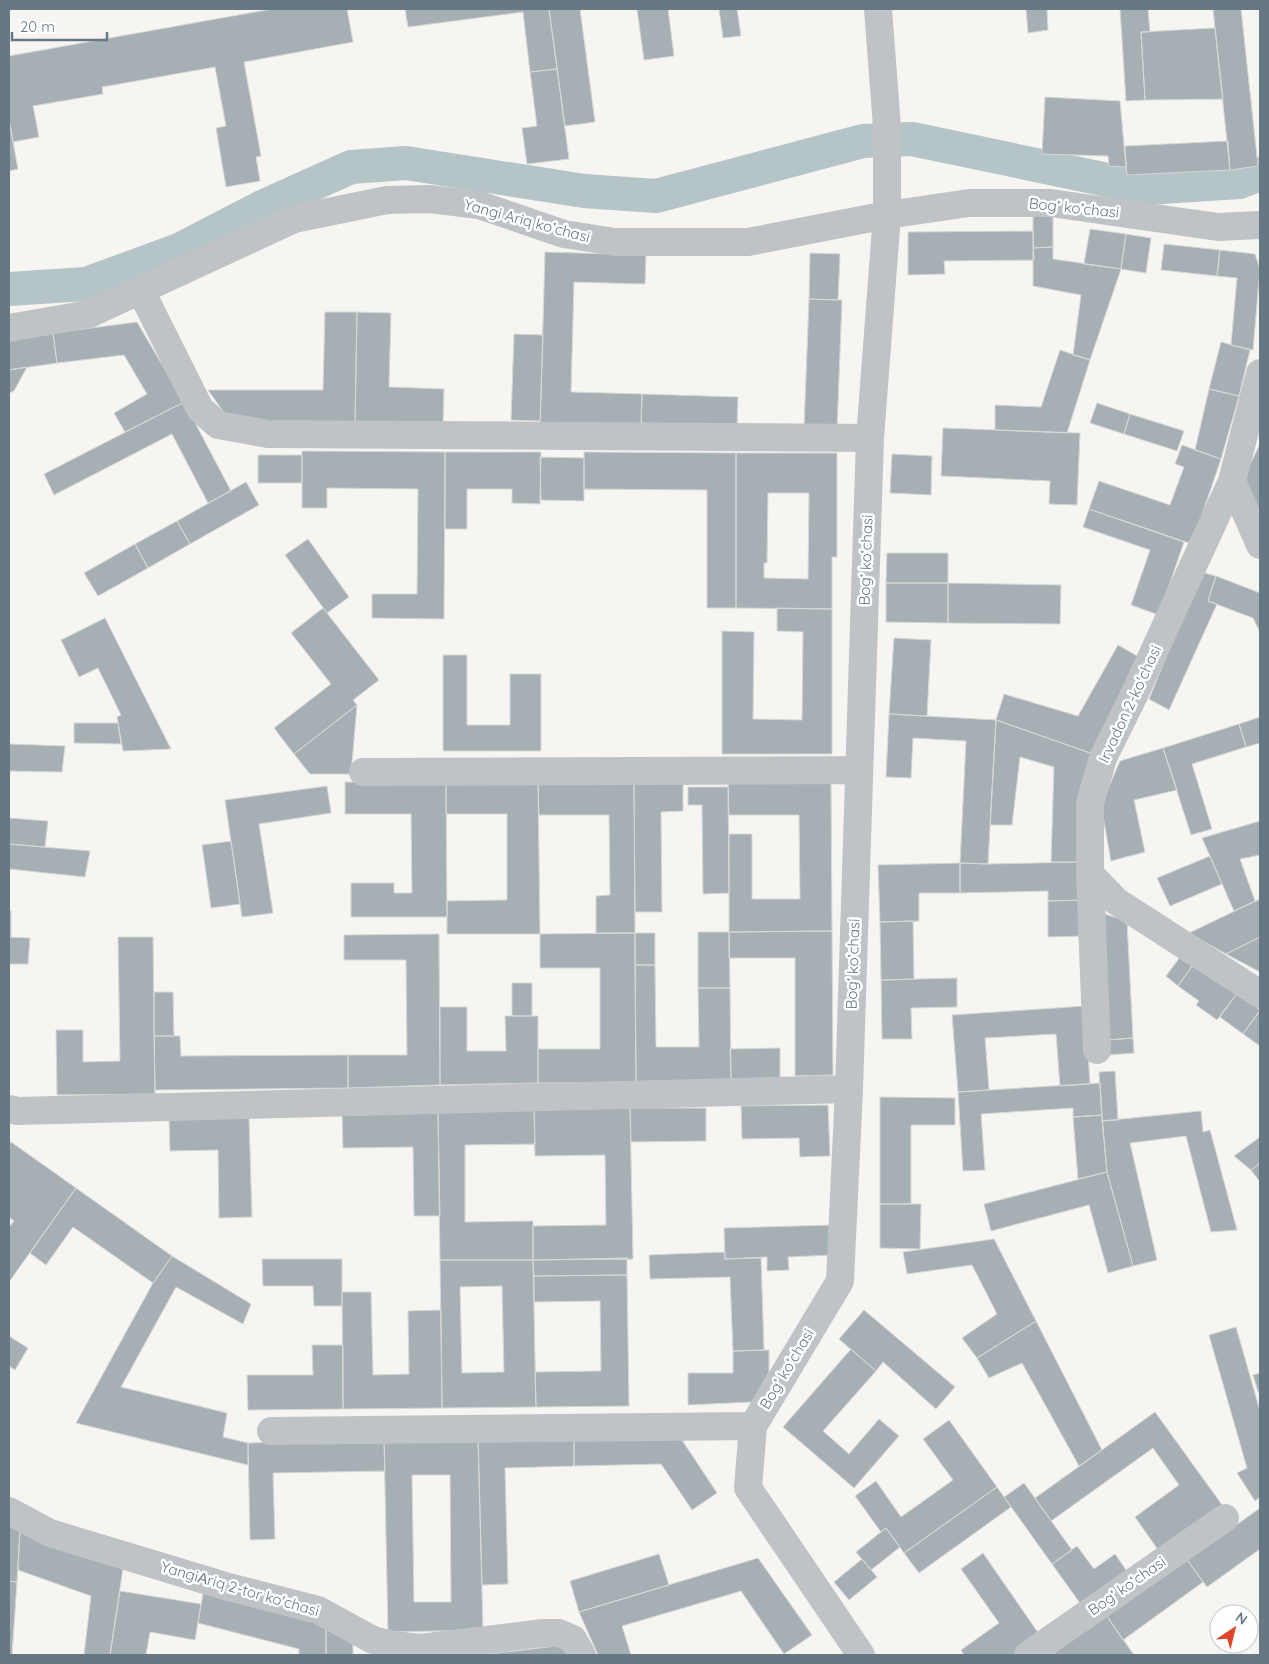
<svg xmlns="http://www.w3.org/2000/svg" width="1269" height="1664" viewBox="0 0 1269 1664" font-family="Quicksand,sans-serif">
	<rect width="100%" height="100%" fill="#f6f5f2"/>
	<g fill="none" stroke-linecap="round" stroke-linejoin="round">
		<path stroke="#b5c4c6" stroke-width="34" d="M9,289L86,284L179,250L262,207L351,167L406,163L584,191L656,196L863,141L912,139L1146,188L1239,182L1260,174"/>
	</g>
	<path fill="#a5afb4" stroke="#d7d7d5" fill-rule="evenodd" d="M272,9H347L353,42L244,62L261,156L256,157L260,181L226,187L216,128L226,126L215,67L102,87L103,94L33,106L39,137L13,142L9,120V56Z
		M405,9H549L557,69L530,72L523,12L408,27Z
		M549,9H580L595,122L565,126Z
		M637,9H668L674,56L644,60Z
		M719,9H737L741,36L723,38Z
		M1026,9H1047L1048,30L1028,33Z
		M1120,9H1148L1150,32H1141L1145,100L1126,101Z
		M1213,9H1241L1258,166L1230,170Z
		M1215,28L1223,99L1145,100L1141,32Z
		M557,69L569,159L527,164L522,128L537,126L530,72Z
		M1045,97L1120,101L1126,167L1109,166L1108,156L1042,154Z
		M9,120L18,169L9,171Z
		M1228,141L1230,170L1127,175L1125,146Z
		M1033,216H1053V247L1033,248Z
		M1090,229L1126,234L1121,269L1084,264Z
		M1033,231L1034,260L944,261L945,274L908,275V232Z
		M1126,234L1151,238L1146,273L1121,269Z
		M1164,244L1220,250L1217,276L1161,270Z
		M1053,247V259L1121,269L1090,360L1073,355L1081,295L1033,286V248Z
		M1220,250L1255,254L1260,269L1253,350L1231,345L1237,278L1217,276Z
		M545,252L646,255L645,284L574,282L571,392L642,394L641,433L540,430Z
		M810,253L840,254L838,300L809,299Z
		M809,299L842,300L837,430L804,428Z
		M325,312H357L355,423L230,421L208,390H323Z
		M357,312L391,313L389,387L444,389L443,425L355,423Z
		M137,322L184,402L125,432L114,413L147,394L124,355L57,363L53,333Z
		M53,333L57,363L9,370V339Z
		M514,334L543,335L540,421L511,420Z
		M1221,342L1250,350L1239,396L1209,389Z
		M1060,350L1090,360L1067,433L995,430V405L1041,407Z
		M27,367L14,391L9,393V370Z
		M1209,389L1239,396L1221,459L1195,450Z
		M642,394L738,397L737,426L641,423Z
		M184,402L231,491L208,503L172,434L54,495L44,474Z
		M1097,403L1130,414L1124,434L1090,423Z
		M1130,414L1184,431L1177,451L1124,434Z
		M943,428L1080,433L1077,505L1049,504L1050,481L941,476Z
		M1260,444V526L1240,485Z
		M1182,445L1221,459L1192,544L1089,509L1099,481L1170,505L1184,467L1175,464Z
		M302,451L445,452L444,619L372,618V594H417L418,489L327,488V508H302Z
		M445,452H541L540,504L512,503V489H467V529H445Z
		M584,452L736,453V608H707V490L584,489Z
		M736,453H837V557H832V609L736,608ZM768,493H809L808,579L764,578V563H767Z
		M892,454L932,456L931,495L890,493Z
		M258,455H302V483H258Z
		M540,457L584,458V501L541,500Z
		M246,482L259,505L190,544L177,521Z
		M1089,509L1184,542L1159,615L1131,605L1150,550L1083,527Z
		M177,521L190,544L148,568L135,544Z
		M308,539L349,597L327,613L285,555Z
		M135,544L148,568L98,596L84,573Z
		M887,553H948V583H886Z
		M1201,572L1216,576L1208,601L1217,604L1169,710L1149,699Z
		M1216,576L1260,593V632L1253,618L1208,601Z
		M886,583H948V623L886,622Z
		M948,583L1061,585L1060,624L948,623Z
		M323,608L379,680L353,700L357,705L294,754L274,728L331,684L291,633Z
		M777,608L832,609V754H722V631L754,632L753,719L802,720L803,632L777,631Z
		M105,618L171,749L123,751L117,717L121,715L98,668L79,677L61,640Z
		M894,638L931,640L927,716L889,714Z
		M1118,645L1146,661L1093,754L996,720L1004,694L1078,716Z
		M443,655H467V725H510V674H541V751H443Z
		M357,705L351,774H310L294,754Z
		M889,714L996,720L988,864L960,863L966,741L913,738L911,778L886,777Z
		M1260,717V743L1246,747L1239,724Z
		M996,720L1093,754L1082,862H1051L1054,767L1020,757L1012,825H990Z
		M74,723H118L121,744L74,743Z
		M1239,724L1246,747L1192,764L1212,829L1191,835L1163,748Z
		M9,744L65,746L62,772L9,771Z
		M1163,748L1177,790L1134,800L1145,852L1111,861L1101,805L1120,761Z
		M634,781L635,933H596V896L610,895L609,815H539L538,782Z
		M634,781H683V811L661,812L662,912H635Z
		M345,782H446L447,917H351V883H394V893H412L411,814H345Z
		M446,782H538L540,934H447V901L507,900V814H446Z
		M831,782L832,931L729,932V834H752V899H800L799,815H729L728,783Z
		M327,786L331,813L259,824L273,913L242,917L225,800Z
		M688,787H728L729,893L703,894L702,805H688Z
		M9,818L48,821L45,847L9,844Z
		M1260,821V855L1240,859L1255,901L1234,911L1202,838Z
		M231,841L240,904L211,908L202,845Z
		M9,844L90,851L85,877L9,869Z
		M1210,856L1222,884L1170,906L1157,878Z
		M1082,862L1083,900L1048,901V891L960,893V863L988,864Z
		M960,863V893H919V921L880,922L878,865Z
		M1260,899V937L1226,954L1189,933Z
		M1083,900L1084,936L1048,937V901Z
		M9,911H11V937H9Z
		M1101,913L1127,921L1133,1038L1108,1040Z
		M913,921L914,979L881,980L880,922Z
		M832,931L833,1075L795,1076V958H729V932Z
		M698,932H729L730,988H698Z
		M635,933L636,1082L538,1083V1049H600V968H540V934Z
		M635,933H655V965H635Z
		M439,934L440,1085L348,1088V1055H407L406,960H344V935Z
		M9,937L30,938L28,964H9Z
		M118,937H153L155,1094L57,1095L56,1030H83V1062L120,1061Z
		M1260,937V972L1226,954Z
		M1183,953L1195,962L1178,986L1166,976Z
		M1195,962L1237,993L1217,1020L1196,1005L1199,1001L1178,986Z
		M635,965H655L656,1047H699L698,988H730L731,1082H636Z
		M957,978V1007L911,1008L912,1039H882L881,980Z
		M512,983H532V1016H512Z
		M154,992H173L174,1036H154Z
		M1237,993L1260,1010L1243,1034L1220,1017Z
		M1085,1006L1090,1084L1060,1086L1056,1034L985,1038L989,1090L958,1092L952,1015Z
		M440,1007H467V1051H506L505,1016H538V1083L440,1085Z
		M1260,1011V1046L1243,1034Z
		M154,1036H180L181,1056L348,1055V1088L155,1090Z
		M1133,1038L1134,1053L1109,1055L1108,1040Z
		M780,1048V1082H731L730,1049Z
		M1115,1071L1118,1120L1102,1121L1099,1072Z
		M1100,1083L1102,1115L1073,1117V1108L981,1114L985,1170L963,1171L958,1092Z
		M880,1097L955,1098V1125H911V1204H880Z
		M828,1105L830,1156L800,1157L799,1138L742,1139L741,1106Z
		M630,1108L633,1259L533,1260V1226L606,1225L605,1155L535,1156L534,1110Z
		M630,1108H706V1141L631,1142Z
		M534,1110L535,1144L465,1145V1222L533,1221V1260H440L438,1111Z
		M438,1111L440,1216H414L413,1147L343,1148L342,1112Z
		M1201,1111L1203,1132L1210,1130L1237,1230L1211,1232L1186,1136L1130,1143L1157,1260L1133,1266L1107,1172L1102,1121Z
		M1102,1115L1107,1172L1078,1179L1073,1117Z
		M249,1118L252,1217L219,1218L218,1150L170,1151L169,1119Z
		M1260,1137V1163L1251,1170L1234,1156Z
		M11,1142L76,1188L9,1282V1227L14,1221L9,1217V1145Z
		M1260,1163V1182L1251,1170Z
		M1107,1172L1133,1266L1108,1273L1089,1205L991,1231L984,1204Z
		M76,1188L172,1256L153,1283L73,1227L46,1265L30,1253Z
		M880,1204H921L920,1249L880,1248Z
		M833,1225L834,1255L788,1257L789,1270L767,1271V1257L725,1259L724,1228Z
		M994,1239L1036,1321L977,1358L962,1338L997,1314L972,1265L907,1274L903,1252Z
		M725,1252V1259L761,1258L764,1350L733,1351L730,1277L650,1279L649,1255Z
		M172,1256L251,1304L243,1324L176,1287L121,1387L227,1413L223,1437L248,1443V1465L76,1423L153,1283Z
		M627,1258V1275L534,1276L533,1260Z
		M262,1259H342V1306H314L313,1286H263Z
		M440,1260H533L536,1407L442,1408ZM502,1286L504,1372L462,1373L460,1287Z
		M627,1275L629,1406L536,1407L535,1372L601,1371L600,1301L534,1302V1276Z
		M342,1292H371L373,1375L409,1374L408,1311L441,1310L442,1408L343,1409Z
		M864,1310L955,1387L936,1409L883,1362L876,1371L839,1339Z
		M1036,1321L1102,1450L1079,1466L1022,1363L989,1378L977,1358Z
		M1236,1327L1260,1411V1497L1255,1501L1237,1473L1247,1468L1209,1335Z
		M9,1336L28,1348L15,1370L9,1366Z
		M312,1345H343V1409L248,1410L247,1375H313Z
		M851,1349L876,1371L823,1431L849,1454L879,1419L899,1436L854,1488L783,1427Z
		M769,1350V1372L752,1402L688,1405V1373H733V1351Z
		M1260,1373V1391L1258,1392L1253,1375Z
		M1155,1412L1225,1509L1161,1554L1135,1517L1179,1485L1153,1448L1051,1521L1035,1498Z
		M949,1420L997,1487L904,1553L886,1528L881,1532L855,1496L876,1481L901,1517L953,1480L923,1439Z
		M678,1434L717,1493L692,1510L661,1464L574,1466V1436Z
		M574,1436V1466L505,1468L508,1584L482,1585L478,1438Z
		M478,1438L483,1630L388,1632L384,1440ZM412,1475H450L451,1602H414Z
		M384,1440L385,1471L273,1473L275,1539L250,1540L248,1443Z
		M1024,1483L1072,1550L1052,1564L1004,1497Z
		M997,1487L1011,1507L919,1573L904,1553Z
		M1260,1508V1549L1207,1587L1183,1554L1200,1551Z
		M9,1522L20,1529L17,1582L9,1581Z
		M886,1528L900,1547L871,1570L856,1552Z
		M20,1529L123,1568L110,1655H84L91,1596L18,1570Z
		M1077,1546L1094,1569L1115,1554L1131,1577L1085,1610L1052,1564Z
		M983,1553L1041,1637L1015,1655H964L961,1650L999,1623L961,1569Z
		M659,1554L669,1585L579,1612L570,1581Z
		M1183,1554L1203,1582L1123,1640L1104,1612Z
		M758,1558L812,1635L784,1654L741,1591L622,1626L631,1655H598L579,1612Z
		M862,1559L877,1577L849,1600L834,1582Z
		M9,1581L17,1582L12,1655H9Z
		M204,1588L326,1619V1655H299V1649L198,1623Z
		M120,1591L201,1604L195,1640L150,1632L146,1655H110Z
		M1104,1612L1134,1655H1056L1052,1649Z
		M326,1625L353,1640V1655H326Z
		M565,1645L569,1655H481Z"/>
	<g fill="none" stroke-linecap="round" stroke-linejoin="round">
		<path stroke="#bfc3c6" stroke-width="28" d="M140,289L200,409L218,425L268,434L870,438
			M9,328L89,314L294,219L387,200L430,199L479,205L564,234L615,242H748L887,215L969,203H1051L1218,227L1260,225
			M1260,373L1232,481L1134,695L1103,758L1090,803V874L1116,901L1260,994
			M1232,481L1260,545
			M363,772L858,770
			M1090,874L1097,1050
			M9,1109L18,1111L849,1089
			M271,1431L753,1426
			M9,1511L50,1533L225,1586L318,1610L373,1640L394,1645L420,1648L543,1633H559L573,1639L582,1655
			M861,1655L748,1488L753,1426L840,1281L849,1089L870,438L887,215V127L878,9
			M1028,1655L1225,1518"/>
	</g>
	<g text-anchor="middle" stroke-width="5" stroke-linejoin="round" paint-order="stroke">
		<g font-size="15" fill="#657883" stroke="#fff">
			<text transform="translate(1074 208) rotate(6)" y="5">Bogʻ koʻchasi</text>
			<text transform="translate(527 221) rotate(15)" y="5">Yangi Ariq koʻchasi</text>
			<text transform="translate(866 560) rotate(-88)" y="5">Bogʻ koʻchasi</text>
			<text transform="translate(1130 704) rotate(-65)" y="5">Irvadon 2-koʼchasi</text>
			<text transform="translate(853 964) rotate(-88)" y="5">Bogʻ koʻchasi</text>
			<text transform="translate(787 1369) rotate(-59)" y="5">Bogʻ koʻchasi</text>
			<text transform="translate(1127 1586) rotate(-35)" y="5">Bogʻ koʻchasi</text>
			<text transform="translate(240 1589) rotate(16)" y="5">YangiАriq 2-tor koʼchasi</text>
		</g>
	</g>
	<rect width="1269" height="1664" fill="none" stroke="#657883" stroke-width="20"/>
	<g transform="translate(1234 1629) rotate(35)"><circle r="24" fill="#ffffff" stroke="#c1c9cd"/>
	<path d="M0-4L9 19L0 12L-9 19Z" fill="#df4528"/>
	<text y="-8" font-size="14" font-weight="bold" text-anchor="middle" fill="#657883">N</text>
	</g>
	<path d="M12 32v8h95v-8" fill="none" stroke="#657883" stroke-width="2.5"/>
	<text x="20" y="32" font-size="15" fill="#657883" stroke="#ffffff" stroke-width="4" paint-order="stroke">20 m</text>
</svg>
